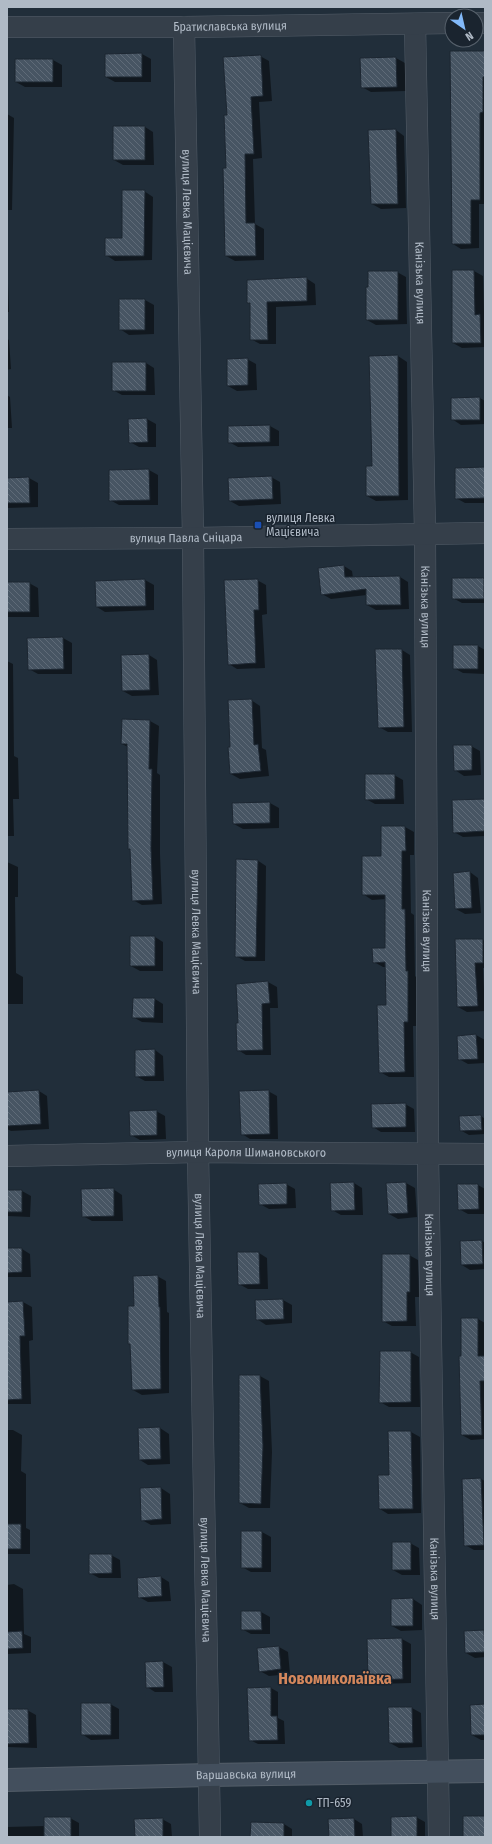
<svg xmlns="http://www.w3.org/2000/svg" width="492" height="1844" viewBox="0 0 492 1844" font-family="'Fira Sans Condensed',sans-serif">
	<defs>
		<pattern id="building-back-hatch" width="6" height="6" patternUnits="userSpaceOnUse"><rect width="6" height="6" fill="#475563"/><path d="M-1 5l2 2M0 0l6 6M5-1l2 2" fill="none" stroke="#5f6b78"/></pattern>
	</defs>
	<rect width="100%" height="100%" fill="#212e3a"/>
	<path fill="#0007" d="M485,52V204H479V248L461,249L453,244Z
		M142,54L151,59V82H115L106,77V55Z
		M260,56L269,61L272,101L259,102L262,158L253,159L255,224L264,229V260L235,261L226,256L228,115Z
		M396,58L405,63L406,91L371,92L362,87Z
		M16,60H53L62,65V87H25L16,82Z
		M7,114L14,118L12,210H7Z
		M145,127L153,132L154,165H123L114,160Z
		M396,130L404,136L406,208L381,209L372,204Z
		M144,191L153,197L152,260L115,261L106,255L123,239Z
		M474,271L483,276L485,347L462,348L453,343Z
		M397,272L406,277L407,324L376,325L367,320Z
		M306,278L315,284L316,305L276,307V344H260L251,339V303L248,302Z
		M7,283L8,284L9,312H7Z
		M145,300L154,305V334L129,335L120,329Z
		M7,339L9,340L11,369L7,370Z
		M398,356L407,362L408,500L376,501L367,496L373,467L370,357Z
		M247,359L256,364L257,390L237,391L228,386Z
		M146,363L154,368L155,395H122L113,390Z
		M7,395L10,397L12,428H7Z
		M480,398L485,401V424L461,425L452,419Z
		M147,419L156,424V447H139L130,442Z
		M270,426L279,431V446L238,447L229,442Z
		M485,469V503H465L456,498Z
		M149,470L158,475V505H119L110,500V471Z
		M271,477L280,482L281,504L239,506L230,501Z
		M29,478L38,483V507L7,508V479Z
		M344,566L352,571L353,578L400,577L408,582L409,609L376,610L367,605V595L331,599L322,594Z
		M484,578L485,603H462L453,598Z
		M145,580L154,585V610L105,612L97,607Z
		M257,580L266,585L267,614L262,615L265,668L237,669L229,664Z
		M7,583H29L38,588L39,617H7Z
		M63,638L72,643V674H38L29,669Z
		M454,646H478L485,650V674L463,673L454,668Z
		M402,650L410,655L412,732H388L379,727Z
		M149,655L157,660L159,695L132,696L123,691Z
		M7,661L13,664L14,756L18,758L19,799H13L14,836H7Z
		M251,700L260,706L262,748L266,750L269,776L240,779L231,774V748Z
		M123,720L150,721L159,726L157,773L160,775V854L162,904L142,905L133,900L128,747L122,744Z
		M471,746L480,751L481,775L464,776L455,770Z
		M394,775L403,780L404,804H375L366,799Z
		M485,800V836L463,837L454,832Z
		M270,803L279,808V828L243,829L234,824Z
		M382,827H405L414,832V855H410L411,913L414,915L415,976L416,977V1026H413L414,1077H389L380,1072L387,1006L386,967H383L374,962L386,949V899L372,900L363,894L382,857Z
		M257,860L266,866L265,961H245L236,956Z
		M7,862L18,867V897H15L16,973L23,977V1004H7Z
		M470,872L478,878L481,913L465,914L456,909Z
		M155,937L163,942V971H140L131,966Z
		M483,940L485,941V968H483L485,1011L467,1012L458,1007Z
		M268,982L277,987L278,1008H270L271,1055H246L238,1050Z
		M155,999L163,1004V1023L142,1022L133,1017Z
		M476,1035L485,1040V1063L468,1064L459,1059Z
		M155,1050L163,1056L164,1081H145L136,1076Z
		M39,1091L47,1096L49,1129L11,1131L7,1129V1093Z
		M268,1091L277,1096L278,1139H250L242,1134Z
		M405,1104L414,1109L415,1132H381L373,1127Z
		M156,1111L165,1116L166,1139L140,1140L131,1135Z
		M481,1116L485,1119V1134L469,1135L460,1130Z
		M354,1183L362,1188L363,1215H341L332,1210Z
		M406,1183L415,1188L417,1217L398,1219L389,1214Z
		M286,1184L295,1189L296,1208L269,1209L260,1204Z
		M478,1185L485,1189V1214H468L459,1209Z
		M113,1189L122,1195L123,1221H92L83,1216Z
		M7,1191H22L31,1196L30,1217L7,1216Z
		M482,1241L485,1243V1269L470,1270L462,1265Z
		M7,1249H22L30,1254L31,1277H7Z
		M259,1253L267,1258L268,1289H248L239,1284Z
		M409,1255L418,1260L419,1297H415L416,1326H392L383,1321Z
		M157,1276L166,1281L167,1312L169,1313V1393L142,1395L133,1390L131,1345L129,1344L135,1307Z
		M283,1300L292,1305V1323L266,1325L257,1319Z
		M23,1302L32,1307L33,1340L29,1341L31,1404H7V1303Z
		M478,1319L485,1323V1439L471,1440L462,1435V1357Z
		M410,1352L419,1357L420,1407H389L380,1402Z
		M260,1376L269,1381L272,1452L270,1508H249L240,1503Z
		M160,1428L169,1434L170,1464L148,1465L140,1460L139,1429Z
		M7,1430H13L22,1435L21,1471L26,1474V1528L30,1530V1554H7Z
		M411,1432L420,1437L421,1513L388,1514L380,1509Z
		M481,1479L485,1481V1550H474L465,1545L463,1480Z
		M161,1488L170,1494L171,1524L151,1525L142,1520Z
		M262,1532L271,1537V1572H251L242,1567Z
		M410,1543L419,1548L420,1575H402L393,1570Z
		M111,1555L120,1560L121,1578H99L90,1573Z
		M161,1577L169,1582L171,1601L148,1602L139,1597Z
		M14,1584L23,1589L24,1634L31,1637V1653L7,1654V1585Z
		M413,1599L422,1605V1630L401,1631L392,1626Z
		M242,1612H261L270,1617V1634H251L242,1629Z
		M484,1631L485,1657L475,1658L466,1653Z
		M402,1639L411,1644V1683L378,1684L369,1679Z
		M279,1647L288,1652L290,1674L269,1676L260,1671Z
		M163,1662L172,1667L173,1692H155L147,1687L146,1663Z
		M271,1688L278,1692V1718L284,1721L285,1744H258L250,1740Z
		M110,1704L119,1709V1739L91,1740L82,1734Z
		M485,1705V1740H481L472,1735Z
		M389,1708H412L421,1713L422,1747L399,1748L390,1743Z
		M7,1710H27L36,1715L37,1748L7,1747Z
		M416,1817L425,1822V1837H392Z
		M70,1818L79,1823V1837H7V1827L45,1826Z
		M162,1819L171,1824L172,1837H136Z
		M354,1819L362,1824L363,1837H330Z
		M284,1824L292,1829V1837H252Z"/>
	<path fill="url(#building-back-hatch)" stroke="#1c2631" d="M450,51H485V77H483V112L480,113V200H471V244H452Z
		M142,53V77H105V54Z
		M261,55L263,96L251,97L254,154H245L246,223H255L256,256H225L223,168H226L224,115H227L223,57Z
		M396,57L397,87L361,88L360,58Z
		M15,59H53V82H15Z
		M113,126H145V160H113Z
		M396,129L398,204H371L368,130Z
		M122,190H145L144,256H105V238H122Z
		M452,270H474L475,315L480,314L481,343H452Z
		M368,271H398V320H366V287H368Z
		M307,277V301L267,302L268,340H250V303H247V280Z
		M119,299H145V330H119Z
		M398,355L399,496H366V466H372L369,356Z
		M248,358V385L227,386V359Z
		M112,362H146V391H112Z
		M480,397V420H451V398Z
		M147,418L148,442L129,443L128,419Z
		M270,425V442L228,443V426Z
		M485,467V498L455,499V468Z
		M149,469L150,500L109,501V470Z
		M272,476L273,499L229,501L228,478Z
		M29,477L30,503H7V478Z
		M344,565L345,577L400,576L401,605H366V589L321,595L318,568Z
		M452,578H484V599H452Z
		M145,579L146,606L96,607L95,581Z
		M258,579L259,610H254L256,663L228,665L224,580Z
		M7,582H30V612H7Z
		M63,637L64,669L28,670L27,638Z
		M453,645H478V669H453Z
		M375,649H402L404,727L378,728Z
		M149,654L150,690L122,691L121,655Z
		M252,699L254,745L258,744L261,771L230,774L228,747H230L228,700Z
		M122,719L150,720L149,769H152L151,848L153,900L132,901L130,849H128L127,744H121Z
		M453,745H472V770L454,771Z
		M365,774H395V799L365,800Z
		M485,799V831L453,833L452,800Z
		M270,802V823L233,824L232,803Z
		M381,826H405L406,851H402V909H405L406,971H408V1022H404L405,1072L379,1073L377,1005H386L385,962L373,963L372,948H385V895H362V856H381Z
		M236,859L258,860L256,957H235Z
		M470,871L472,908L455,909L453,873Z
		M130,936H155V966H130Z
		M455,939H483V963H475L478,1006L457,1007Z
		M268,981L270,1003L262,1004L263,1050L237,1051L236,1023H238L236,984Z
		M133,998H155L154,1018H132Z
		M476,1034L478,1059L458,1060L457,1036Z
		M155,1049V1076L135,1077V1050Z
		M39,1090L41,1124L7,1126V1092Z
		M269,1090L270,1134L241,1135L239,1091Z
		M406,1103V1127L372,1128L371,1104Z
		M157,1110V1135L130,1136L129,1111Z
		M481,1115L482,1130L460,1131L459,1116Z
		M354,1182L355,1210L331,1211L330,1183Z
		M406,1182L408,1213L388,1214L386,1183Z
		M287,1183V1204L259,1205L258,1184Z
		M457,1184H478L479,1209L458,1210Z
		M114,1188V1216L82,1217L81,1189Z
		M7,1190H22V1212H7Z
		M482,1240L483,1264L461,1265L460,1241Z
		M7,1248H22V1272L7,1273Z
		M237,1252H259L260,1284L238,1285Z
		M382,1254H410V1292H407V1321L382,1322Z
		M158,1275L159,1307H160L161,1389L132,1390L130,1344H128V1306H134L133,1276Z
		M283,1299L284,1319L256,1320L255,1300Z
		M23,1301L25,1336H20L22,1399L7,1400V1302Z
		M461,1318H478V1356H485V1381H480L482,1435H461L459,1356H461Z
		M380,1351H411V1402L379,1403Z
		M239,1375H260L263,1446L261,1504L239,1503Z
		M160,1427L161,1459L139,1460L138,1428Z
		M388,1431H411L413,1509H379L378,1475H389Z
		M481,1478L484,1545L464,1546L462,1479Z
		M161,1487L162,1519L141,1521L140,1488Z
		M7,1524H21V1549H7Z
		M241,1531H262V1568H241Z
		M392,1542H411V1570H392Z
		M89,1554H112V1573L89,1574Z
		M161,1576L162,1596L138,1598L137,1578Z
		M413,1598V1626H391V1599Z
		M241,1611H261L262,1630H241Z
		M484,1630L485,1652L465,1653L464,1631Z
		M22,1631L23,1648L7,1649V1632Z
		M402,1638L403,1679L368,1680L367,1639Z
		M279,1646L281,1669L259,1672L257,1648Z
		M163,1661L164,1687L146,1688L145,1662Z
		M271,1687V1716H277L278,1740L249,1741L247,1688Z
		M81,1703H111V1735H81Z
		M485,1704V1735H471L470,1705Z
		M388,1707H412L413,1743H389Z
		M7,1709H28L29,1743L7,1744Z
		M417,1816V1837H391V1817Z
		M463,1816H485V1837H463Z
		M44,1817H71V1837H44Z
		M163,1818V1837H135L134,1819Z
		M354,1818L355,1837H329L328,1819Z
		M251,1822L284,1823V1837H250Z"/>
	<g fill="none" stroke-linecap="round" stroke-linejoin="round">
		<g stroke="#535d68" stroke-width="22">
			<g id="street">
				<path d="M476,23H485"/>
				<path id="s1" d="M415,24L425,533L428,1155L439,1837"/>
				<path id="s2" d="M7,27H184L452,23"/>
				<path id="s3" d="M184,27L193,538L198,1152L210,1837"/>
				<path id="s4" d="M7,539L193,538L485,533"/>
				<path id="s5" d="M7,1156L198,1152L485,1154"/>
			</g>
		</g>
		<g stroke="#535d68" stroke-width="24">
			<g id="secondary">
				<path id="s6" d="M7,1780L209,1775L485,1771"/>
			</g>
		</g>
		<use href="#street" stroke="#353f4a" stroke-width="21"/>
		<use href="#secondary" stroke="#434f5d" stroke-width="22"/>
	</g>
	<rect fill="#1a4fb4" stroke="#1a242f" stroke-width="1.5" x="254" y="521" width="8" height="8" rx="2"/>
	<circle fill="#0f9aa8" stroke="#1a242f" stroke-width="1.5" cx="309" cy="1803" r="4"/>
	<g text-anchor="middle" stroke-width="3" stroke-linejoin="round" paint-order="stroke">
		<g font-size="12" fill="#b0bac6" stroke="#1a242f">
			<text dy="4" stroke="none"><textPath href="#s2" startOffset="223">Братиславська вулиця</textPath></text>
			<text dy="4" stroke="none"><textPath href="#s3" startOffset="185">вулиця Левка Мацієвича</textPath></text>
			<text dy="4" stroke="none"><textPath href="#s1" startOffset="259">Канізька вулиця</textPath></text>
			<text dy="4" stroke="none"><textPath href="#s4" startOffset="179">вулиця Павла Сніцара</textPath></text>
			<text dy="4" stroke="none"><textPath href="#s1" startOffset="583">Канізька вулиця</textPath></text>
			<text dy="4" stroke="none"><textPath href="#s1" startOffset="907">Канізька вулиця</textPath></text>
			<text dy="4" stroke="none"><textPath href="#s3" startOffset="905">вулиця Левка Мацієвича</textPath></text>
			<text dy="4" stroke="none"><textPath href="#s5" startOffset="239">вулиця Кароля Шимановського</textPath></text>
			<text dy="4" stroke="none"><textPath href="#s1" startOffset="1231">Канізька вулиця</textPath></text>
			<text dy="4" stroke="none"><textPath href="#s3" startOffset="1229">вулиця Левка Мацієвича</textPath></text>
			<text dy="4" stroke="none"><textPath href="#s1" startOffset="1555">Канізька вулиця</textPath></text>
			<text dy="4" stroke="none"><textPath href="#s3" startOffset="1553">вулиця Левка Мацієвича</textPath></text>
			<text dy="4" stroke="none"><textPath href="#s6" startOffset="239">Варшавська вулиця</textPath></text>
		</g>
		<g font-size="12" fill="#b0bac6" stroke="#1a242f" text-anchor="start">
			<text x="266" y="522">вулиця Левка<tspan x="266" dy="14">Мацієвича</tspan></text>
			<text x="317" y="1807">ТП-659</text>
		</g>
		<g font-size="16" font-weight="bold" fill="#d4875c" stroke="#1a242f">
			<text x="335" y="1684">Новомиколаївка</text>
		</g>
	</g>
	<rect width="492" height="1844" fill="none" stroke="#b0bac6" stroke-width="16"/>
	<g transform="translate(464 28) rotate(146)"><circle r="19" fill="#1a242f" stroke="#56606b"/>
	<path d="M0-3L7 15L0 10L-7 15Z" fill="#82b9f9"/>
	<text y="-6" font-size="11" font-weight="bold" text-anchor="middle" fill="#b0bac6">N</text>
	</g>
</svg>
